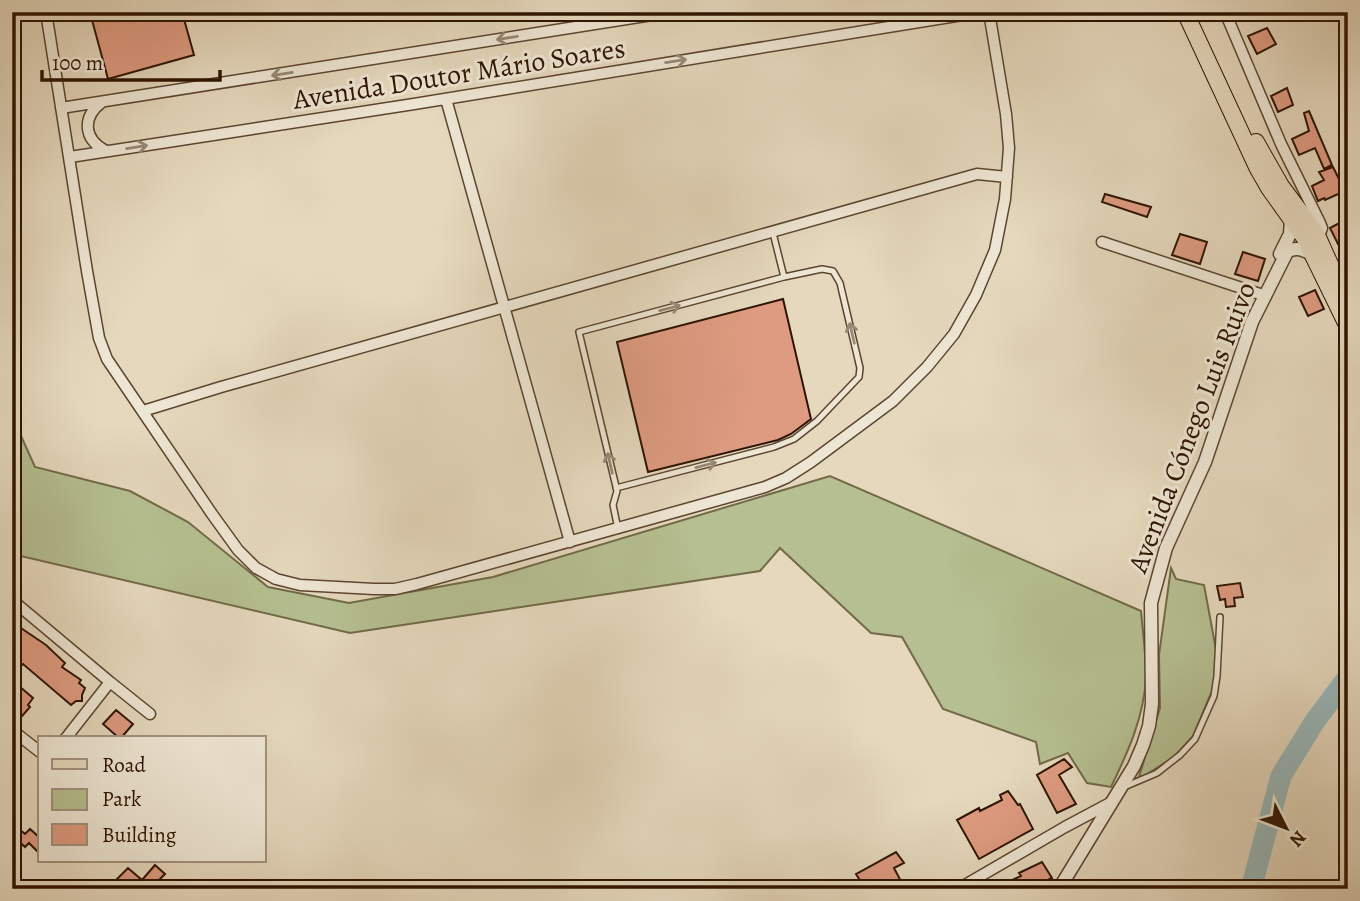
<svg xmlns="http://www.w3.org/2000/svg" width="1360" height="901" viewBox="0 0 1360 901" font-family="Alegreya,serif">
	<rect width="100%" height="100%" fill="#e5d8bd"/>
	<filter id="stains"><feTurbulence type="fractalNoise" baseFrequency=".00286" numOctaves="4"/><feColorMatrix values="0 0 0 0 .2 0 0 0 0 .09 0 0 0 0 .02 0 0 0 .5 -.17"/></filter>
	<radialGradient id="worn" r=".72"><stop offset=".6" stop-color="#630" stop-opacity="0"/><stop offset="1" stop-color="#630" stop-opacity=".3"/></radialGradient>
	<path fill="#b5bf91" stroke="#726a48" stroke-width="2" d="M12,416L35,467L130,491L188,522L268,587L349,603L493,577L830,476L1141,611C1143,633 1146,655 1146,677C1144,717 1128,752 1111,787L1087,783L1068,753L1040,764L1036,742L943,709L902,637L871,633L780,548L760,571L350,633L12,554Z
		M1171,568L1176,579L1204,585L1217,655L1215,684L1193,736L1174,757L1138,780L1160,708L1159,655Z"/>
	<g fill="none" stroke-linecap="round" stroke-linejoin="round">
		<path stroke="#99b8bb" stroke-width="21" d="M1251,889L1281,776L1315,721L1348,677"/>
	</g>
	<path fill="#de9b81" stroke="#2e1400" stroke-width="2" d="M117,12H182L194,55L108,79L92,20Z
		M1267,28L1276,44L1257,54L1248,36Z
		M1287,88L1293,105L1278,112L1271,96Z
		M1309,111L1332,165L1324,169L1315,148L1299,155L1292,139L1309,131L1304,113Z
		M1333,167L1345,191L1325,200L1324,198L1318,201L1312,186L1324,180L1319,172Z
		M1105,194L1151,207L1147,217L1102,202Z
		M1345,220L1348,225V240L1338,244L1330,228Z
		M1180,234L1207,242L1200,264L1172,255Z
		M1243,252L1265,259L1258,281L1235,274Z
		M1315,290L1324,309L1308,316L1299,297Z
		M783,299L811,419L791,434L778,440L648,472L617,342Z
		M1240,583L1243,597L1234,598L1235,606L1226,607L1225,599L1220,600L1217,586Z
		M12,622L46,645L65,663L62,667L81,680L79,683L85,688L82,695V701H76L71,705L23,664L21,666L12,659Z
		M19,686L33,698L28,705L30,707L16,723L12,722V695Z
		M116,710L133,724L121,738H119L103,724Z
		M1064,759L1072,767L1059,775L1076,804L1057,813L1037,775Z
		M1008,791L1018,805L1020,804L1033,829L979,859L957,820L979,808L980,811L1002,800L1000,795Z
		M12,823L25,834L30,829L40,838V854L29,843L25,847L12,835Z
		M896,852L904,863L894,868L905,889H870L866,883L863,885L856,874Z
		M1042,862L1052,878L1029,889H992L1021,876L1019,873Z
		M155,865L165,874L157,882L164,889H126L117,879L128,868L142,880Z"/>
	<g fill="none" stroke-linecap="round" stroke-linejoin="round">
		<g stroke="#5c452f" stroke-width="8">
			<path id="service" d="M616,488L774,447L794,439L817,421L859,377L860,368L840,283L833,271L822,269L784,277
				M618,529L613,505L617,491L579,332L784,277L773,233
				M1124,787L1157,773L1180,755L1195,739L1214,696L1217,676L1220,617"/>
		</g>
		<g stroke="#5c452f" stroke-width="13">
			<path id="minor" d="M46,12L87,271L99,338L107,359L212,514L238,550L256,568L276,579L300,585L374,589H395L417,584L765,487L786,478L811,462L893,401L927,367L954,334L976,295L995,250L1005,199L1009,148L1006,114L989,12
				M1225,12L1281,144L1320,223L1322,228L1318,239
				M446,99L570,542
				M102,102C82,117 83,139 106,151
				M61,108L671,12
				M70,157L414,104L981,12
				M1102,242L1266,296
				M143,411L221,387L977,174L1007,177
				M12,600L110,682L66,738
				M110,682L150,714
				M12,730L40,752
				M958,889L1065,827L1112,802"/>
		</g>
		<g stroke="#5c452f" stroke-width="15">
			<path id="tertiary" d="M1280,254L1290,234L1291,219
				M1059,889L1134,766L1143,745L1149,726L1152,704L1151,603L1166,548L1205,462L1252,322L1287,252C1296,246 1305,250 1314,256"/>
		</g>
		<g stroke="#2e1400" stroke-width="18">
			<path id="primary" d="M1185,12L1257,167L1269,188L1304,237L1348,327
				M1256,142L1281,186L1316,233L1342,291"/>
		</g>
		<use href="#service" stroke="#eee6d4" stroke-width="5"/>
		<use href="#minor" stroke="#eee6d4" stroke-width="10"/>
		<use href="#tertiary" stroke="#eee6d4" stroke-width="12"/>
		<use href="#primary" stroke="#e5d8bd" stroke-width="16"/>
	</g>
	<defs><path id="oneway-shaft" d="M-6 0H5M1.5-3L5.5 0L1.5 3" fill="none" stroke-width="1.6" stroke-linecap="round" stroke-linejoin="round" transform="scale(1.75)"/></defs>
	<g stroke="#988875">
		<use href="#oneway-shaft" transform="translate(507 38) rotate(171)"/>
		<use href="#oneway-shaft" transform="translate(676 61) rotate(-9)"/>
		<use href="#oneway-shaft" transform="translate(282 74) rotate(171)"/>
		<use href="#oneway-shaft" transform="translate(137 147) rotate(-9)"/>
		<use href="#oneway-shaft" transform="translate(670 308) rotate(-15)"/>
		<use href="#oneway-shaft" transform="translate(852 333) rotate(-103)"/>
		<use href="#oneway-shaft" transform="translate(610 463) rotate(-103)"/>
		<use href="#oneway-shaft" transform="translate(706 465) rotate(-15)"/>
	</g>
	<g text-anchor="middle" stroke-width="6" stroke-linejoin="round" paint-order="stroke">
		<g font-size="28" fill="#2e1400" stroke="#eee6d4">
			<text transform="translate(459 73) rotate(-9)" y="10">Avenida Doutor Mário Soares</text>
			<text transform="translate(1191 427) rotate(-69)" y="10">Avenida Cónego Luis Ruivo</text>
		</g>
	</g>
	<rect width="1360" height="901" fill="none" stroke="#e5d8bd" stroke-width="42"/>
	<rect x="14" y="14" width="1332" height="873" fill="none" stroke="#2e1400" stroke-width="3.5"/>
	<rect x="21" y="21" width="1318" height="859" fill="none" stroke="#2e1400" stroke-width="2"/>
	<rect x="38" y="736" width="228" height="126" fill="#eee6d4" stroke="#a1927f" stroke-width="2"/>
	<rect x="52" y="759" width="35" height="10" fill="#e5d8bd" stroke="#a1927f" stroke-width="2"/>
	<text x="102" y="772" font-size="21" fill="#2e1400">Road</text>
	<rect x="52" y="789" width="35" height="21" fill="#b5bf91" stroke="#a1927f" stroke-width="2"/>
	<text x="102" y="806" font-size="21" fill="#2e1400">Park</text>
	<rect x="52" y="824" width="35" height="21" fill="#de9b81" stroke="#a1927f" stroke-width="2"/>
	<text x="102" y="842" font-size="21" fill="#2e1400">Building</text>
	<g transform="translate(1286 828) rotate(132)" stroke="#eee6d4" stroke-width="5" paint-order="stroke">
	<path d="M0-5L12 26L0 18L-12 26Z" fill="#2e1400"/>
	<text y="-10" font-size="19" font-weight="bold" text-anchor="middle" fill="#2e1400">N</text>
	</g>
	<path d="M42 70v10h178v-10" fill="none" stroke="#2e1400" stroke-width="3.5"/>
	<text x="52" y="70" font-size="21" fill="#2e1400" stroke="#eee6d4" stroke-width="5" paint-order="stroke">100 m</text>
	<rect width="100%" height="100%" filter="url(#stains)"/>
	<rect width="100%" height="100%" fill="url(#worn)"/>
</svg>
